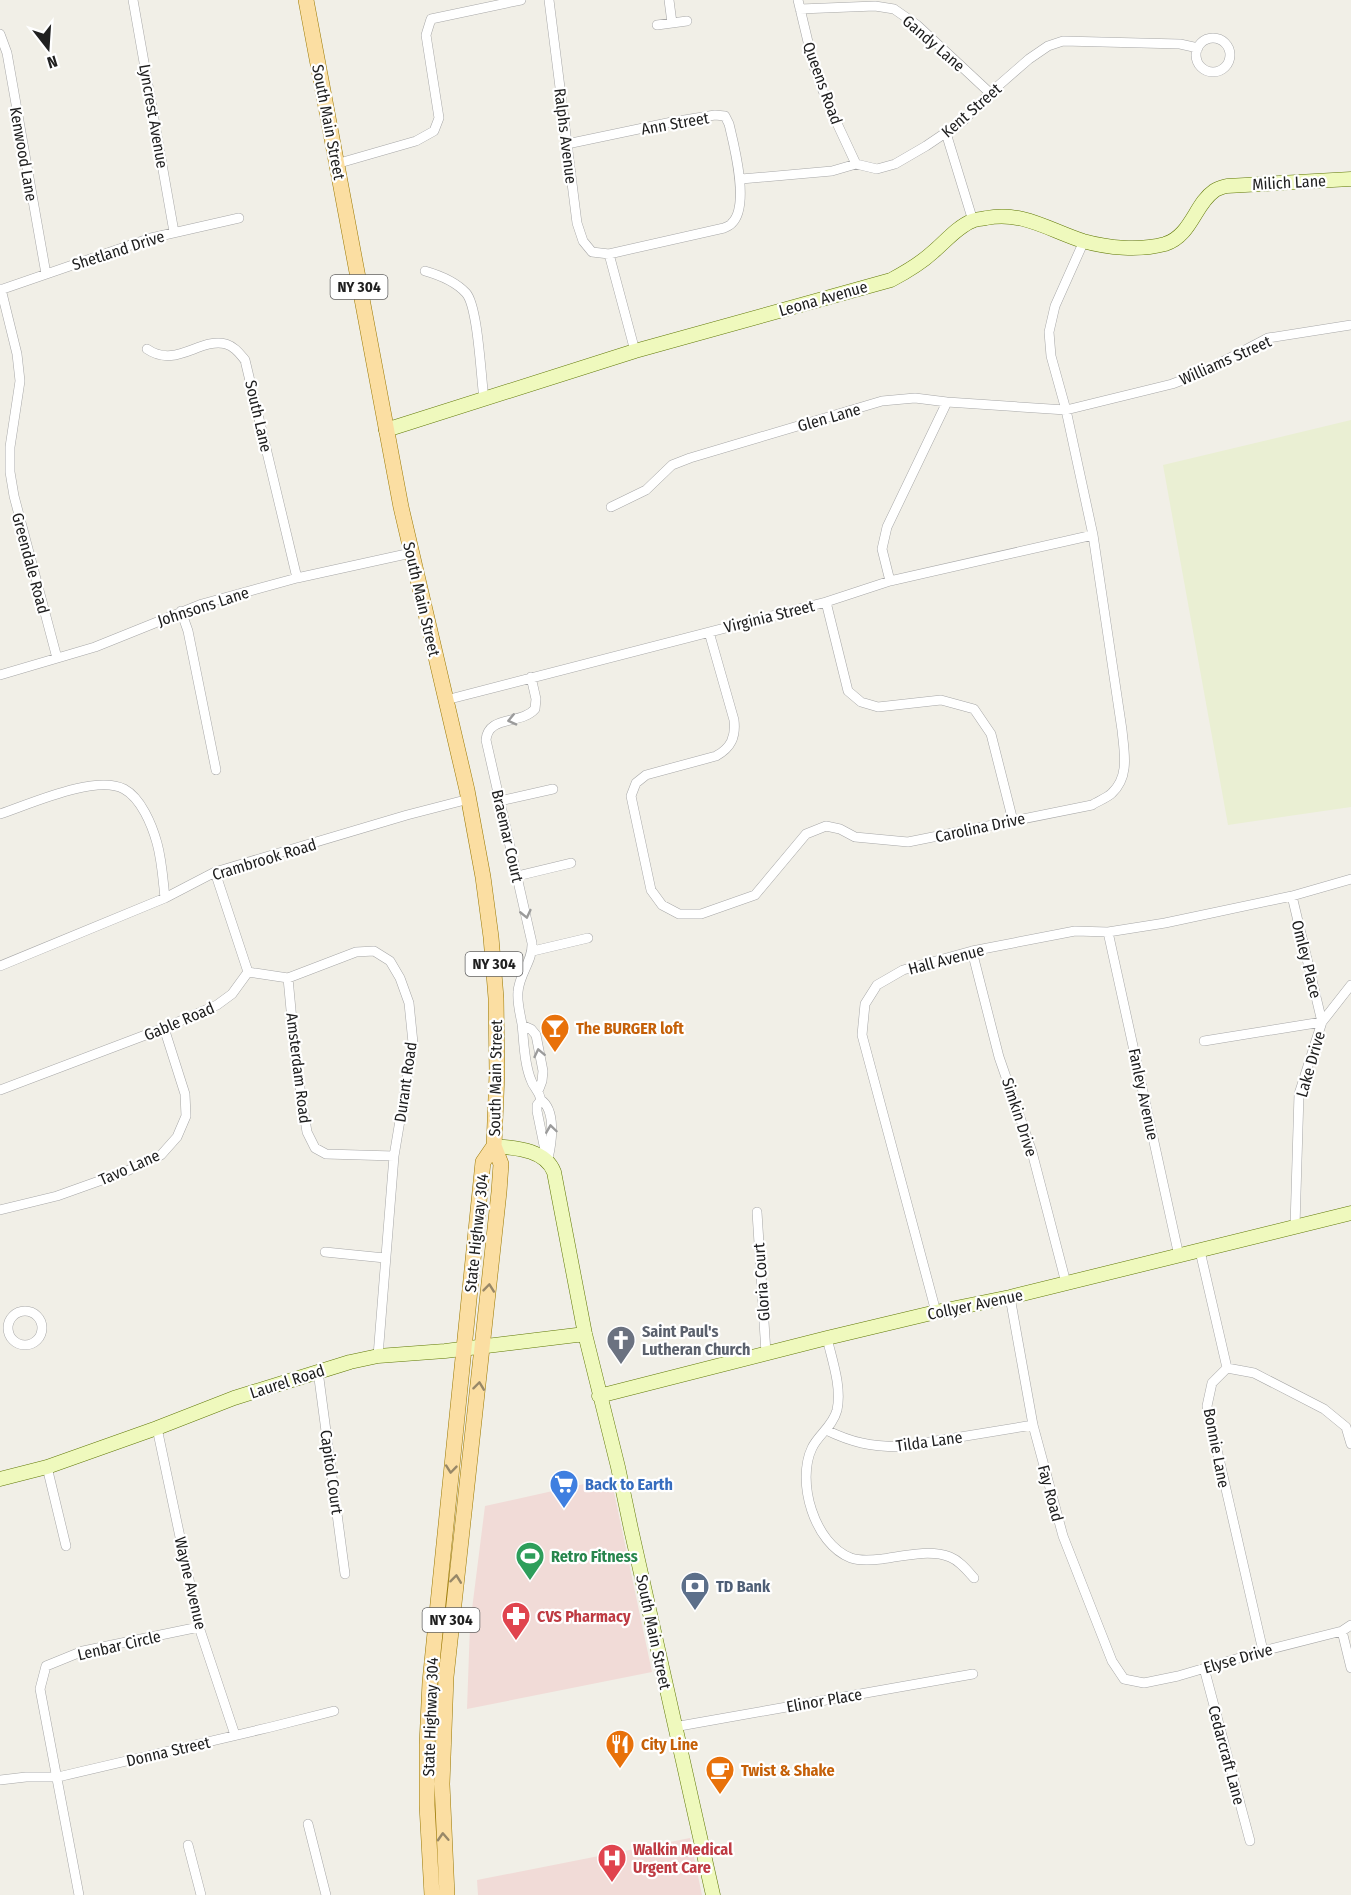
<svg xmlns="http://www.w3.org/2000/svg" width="1351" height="1895" viewBox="0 0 1351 1895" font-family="'Fira Sans Condensed',sans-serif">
	<rect width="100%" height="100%" fill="#f1efe7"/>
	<path fill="#f1dbd7" d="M611,1478L652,1672L467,1709L470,1625L485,1506Z
		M690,1838L702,1895H478L477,1880Z"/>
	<path fill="#eaefd3" d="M1351,420V807L1228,825L1163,465Z"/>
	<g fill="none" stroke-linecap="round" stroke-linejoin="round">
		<g stroke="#a7a7a7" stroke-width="10">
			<path id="street" d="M133,0L174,232
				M549,0L577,223L583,241L592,252L609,254L724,228C726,227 731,225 732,223C750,206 734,145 729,124L725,116L715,115L672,122L567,144
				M669,0L672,23
				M798,0L814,67L828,104L856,164
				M800,9L875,6L894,9L917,25L990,93
				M657,25L687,21
				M0,34L7,53L46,274
				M1196 55a17 17 0 1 1 34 0a17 17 0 1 1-34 0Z
				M946,133L973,221
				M336,164L416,141L434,131L439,118L426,35L431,19L521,0
				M741,179L832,171L856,164L877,169L895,164L926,146L963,121L990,93L1029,59L1048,46L1063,41L1180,44L1198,48
				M609,254L635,351
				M425,271C439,275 455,281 466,293C478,306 481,378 484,399
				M1,289L17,354L20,381L10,447V472L14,496L57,658
				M0,290L151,238L239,218
				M147,349C176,369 200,337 226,344C235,347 239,353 245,360L297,578
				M611,507L646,490L672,465L690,458L882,401L915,398L947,402L1066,410L1172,384L1201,373L1268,338L1351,325
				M890,581L882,549L887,527L947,402
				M826,602L848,691L861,702L878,707L941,700L974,709L991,734L1013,821
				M181,611L188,631L216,770
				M709,632L734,720C736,737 731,748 716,756L646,775L636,783L631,796L651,890L662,905L679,914H701L755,895L806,834L826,826L840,829L855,837L908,842L1092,805C1098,801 1107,798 1112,793C1130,776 1124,752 1122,730L1093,535L1066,410L1051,356L1049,332L1055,306L1084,241
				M0,675L95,647L202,604L297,578L411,553
				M531,677L536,699L535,709C521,725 488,715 486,740L532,943C533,961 519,974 518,992C517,1003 520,1013 522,1024C524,1042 524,1063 531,1080C534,1089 538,1088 541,1100L537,1105V1111L547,1160
				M446,700L826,602L890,581L1093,535
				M500,801L553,789
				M0,814C30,804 96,774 124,789C141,798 152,825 157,843C162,861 163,880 165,898
				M215,872L248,972
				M517,876L571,863
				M1108,932L1179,1256
				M533,951L588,938
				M972,951L999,1057L1032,1152L1066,1283
				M0,966L165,898L215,872L407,815L469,799
				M248,972L288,978L356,952L374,951L390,961L400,978L409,1003L413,1043L394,1156L378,1356
				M288,978L296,1063L307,1132L315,1148L326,1154L394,1156
				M522,1025L531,1029L536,1035L543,1071L542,1081L539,1089
				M1204,1041L1322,1022L1292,896
				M0,1090L164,1028L217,1005L232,994L248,972
				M541,1100C556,1110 552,1142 548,1158
				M0,1210L57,1196L127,1171L161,1155L177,1137L186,1116L185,1094L164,1028
				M757,1212L766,1353
				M1295,1226L1299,1094L1322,1022L1351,985
				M1200,1251L1227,1368
				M325,1252L385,1258
				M1010,1297L1033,1425L1063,1536L1112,1661L1124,1679L1144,1683L1178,1676L1263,1651L1342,1631L1351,1625
				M8 1328a17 17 0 1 1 34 0a17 17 0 1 1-34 0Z
				M936,1312L862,1035L865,1004L877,985L903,970L972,951L1075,931L1108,932L1165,923L1292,896L1351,879
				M827,1338C832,1360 842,1387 837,1410C833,1426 818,1435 812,1448C796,1481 814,1544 851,1558C860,1561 873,1560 882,1559C903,1556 930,1549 950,1557C960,1561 967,1570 974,1578
				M1227,1368L1212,1383L1207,1406L1263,1651
				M1227,1368L1254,1373L1324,1409L1346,1427L1351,1444
				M318,1371L345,1574
				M157,1428L199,1627L235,1735
				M826,1430C853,1443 870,1446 899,1447L1033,1425
				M47,1467L66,1546
				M1342,1631L1351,1668
				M1204,1668L1250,1841
				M674,1727L973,1674
				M0,1780L26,1777H58L271,1727L334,1711
				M308,1824L326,1895
				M188,1845L201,1895
				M79,1895L40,1689L46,1666L83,1651L199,1627"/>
		</g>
		<g stroke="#607807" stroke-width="15">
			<path id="secondary" d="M386,430L635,351L891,280C906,272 920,264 933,252C945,242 957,227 972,221C976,219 982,219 986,218C1023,211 1049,230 1083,241C1108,248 1139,251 1165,244C1191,236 1195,204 1214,191C1218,188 1223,187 1227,186L1351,179
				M494,1146C515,1148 545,1149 554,1172L585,1334L618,1467L631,1529L713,1895
				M599,1396L827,1338L936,1312L1010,1297L1351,1213
				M0,1479L47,1467L157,1428L234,1398L350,1362L378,1356L445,1351L585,1334"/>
		</g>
		<g stroke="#9a7802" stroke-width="16">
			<path id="primary" d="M306,0L401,507L467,790L483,877L491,937L496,998L497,1073L494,1146
				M432,1895L427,1805V1744L430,1682L483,1162L494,1146
				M447,1895L442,1784L446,1677L499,1192L501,1164L494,1146"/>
		</g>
		<use href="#street" stroke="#fff" stroke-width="9"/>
		<use href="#secondary" stroke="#eff9bd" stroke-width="14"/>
		<use href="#primary" stroke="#fbdea2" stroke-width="15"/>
	</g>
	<defs><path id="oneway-chevron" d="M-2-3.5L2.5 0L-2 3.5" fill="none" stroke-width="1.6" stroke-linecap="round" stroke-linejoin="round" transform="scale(1.5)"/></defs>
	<g stroke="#9b9b9b">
		<use href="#oneway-chevron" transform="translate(512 720) rotate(167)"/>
		<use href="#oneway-chevron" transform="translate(526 914) rotate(77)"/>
		<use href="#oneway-chevron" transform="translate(539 1053) rotate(-102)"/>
		<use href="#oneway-chevron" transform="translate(551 1129) rotate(-98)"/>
	</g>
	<g stroke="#988868">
		<use href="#oneway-chevron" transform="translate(489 1288) rotate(-84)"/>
		<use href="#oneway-chevron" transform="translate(479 1386) rotate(-83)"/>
		<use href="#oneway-chevron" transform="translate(451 1469) rotate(96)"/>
		<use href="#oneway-chevron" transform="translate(456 1579) rotate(-83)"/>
		<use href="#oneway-chevron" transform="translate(443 1837) rotate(-93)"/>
	</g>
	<defs>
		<g id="bar-pin" transform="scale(1.5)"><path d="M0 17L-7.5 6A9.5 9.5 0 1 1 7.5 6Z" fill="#e8710a" stroke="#fff"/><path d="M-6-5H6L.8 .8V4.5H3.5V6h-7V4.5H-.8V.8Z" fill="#fff"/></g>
		<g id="church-pin" transform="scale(1.5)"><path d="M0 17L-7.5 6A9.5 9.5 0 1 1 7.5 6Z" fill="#6b7280" stroke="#fff"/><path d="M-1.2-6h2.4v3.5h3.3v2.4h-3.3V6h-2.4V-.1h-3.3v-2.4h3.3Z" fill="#fff"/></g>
		<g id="supermarket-pin" transform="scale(1.5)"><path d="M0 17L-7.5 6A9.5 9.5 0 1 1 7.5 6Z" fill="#3f7fe0" stroke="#fff"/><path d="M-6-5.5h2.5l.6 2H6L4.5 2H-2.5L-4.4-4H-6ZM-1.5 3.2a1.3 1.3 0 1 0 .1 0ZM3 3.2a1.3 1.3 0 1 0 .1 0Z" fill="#fff"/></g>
		<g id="stadium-pin" transform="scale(1.5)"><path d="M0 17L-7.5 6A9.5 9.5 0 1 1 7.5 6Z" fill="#2e9e5b" stroke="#fff"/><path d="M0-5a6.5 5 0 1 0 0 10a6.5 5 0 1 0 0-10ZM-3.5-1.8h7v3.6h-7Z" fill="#fff"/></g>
		<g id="bank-pin" transform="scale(1.5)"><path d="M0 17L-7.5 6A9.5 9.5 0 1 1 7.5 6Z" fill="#5c6f8a" stroke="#fff"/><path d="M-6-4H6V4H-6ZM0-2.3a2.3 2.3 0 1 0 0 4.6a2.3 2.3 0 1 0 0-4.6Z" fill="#fff"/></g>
		<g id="pharmacy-pin" transform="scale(1.5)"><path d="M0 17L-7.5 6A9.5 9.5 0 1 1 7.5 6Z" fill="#e0444e" stroke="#fff"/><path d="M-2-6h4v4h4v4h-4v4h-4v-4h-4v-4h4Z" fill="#fff"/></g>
		<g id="restaurant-pin" transform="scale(1.5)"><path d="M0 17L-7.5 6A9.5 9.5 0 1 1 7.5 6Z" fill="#e8710a" stroke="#fff"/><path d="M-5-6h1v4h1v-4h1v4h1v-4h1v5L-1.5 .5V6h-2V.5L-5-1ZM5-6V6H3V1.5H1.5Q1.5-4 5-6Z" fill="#fff"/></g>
		<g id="cafe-pin" transform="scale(1.5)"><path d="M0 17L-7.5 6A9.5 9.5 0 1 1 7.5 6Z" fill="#e8710a" stroke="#fff"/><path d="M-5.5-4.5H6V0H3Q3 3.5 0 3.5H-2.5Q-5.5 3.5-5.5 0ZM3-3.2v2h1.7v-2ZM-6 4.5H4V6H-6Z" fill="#fff"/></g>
		<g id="hospital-pin" transform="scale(1.5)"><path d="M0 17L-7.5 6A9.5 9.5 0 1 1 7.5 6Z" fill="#e0444e" stroke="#fff"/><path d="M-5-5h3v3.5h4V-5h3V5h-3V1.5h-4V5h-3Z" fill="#fff"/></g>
	</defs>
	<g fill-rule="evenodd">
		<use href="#bar-pin" x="555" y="1028"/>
		<use href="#church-pin" x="621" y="1340"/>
		<use href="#supermarket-pin" x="564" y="1484"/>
		<use href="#stadium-pin" x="530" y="1556"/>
		<use href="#bank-pin" x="695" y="1586"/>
		<use href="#pharmacy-pin" x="516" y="1616"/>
		<use href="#restaurant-pin" x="620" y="1744"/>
		<use href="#cafe-pin" x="720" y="1770"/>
		<use href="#hospital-pin" x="612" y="1858"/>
	</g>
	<g text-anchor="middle" stroke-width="4.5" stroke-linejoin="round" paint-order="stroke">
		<g fill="#fff" stroke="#636363" stroke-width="1.5">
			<rect x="330.5" y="275" width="57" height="24" rx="4.5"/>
			<rect x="465.5" y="952" width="57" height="24" rx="4.5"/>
			<rect x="422.5" y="1608" width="57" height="24" rx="4.5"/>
		</g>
		<g font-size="15" font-weight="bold" fill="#202020">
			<text x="359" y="292">NY 304</text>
			<text x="494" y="969">NY 304</text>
			<text x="451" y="1625">NY 304</text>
		</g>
		<g font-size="16" fill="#202020" stroke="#fff">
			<text transform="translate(934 43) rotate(41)" y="6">Gandy Lane</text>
			<text transform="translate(823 83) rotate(70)" y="6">Queens Road</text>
			<text transform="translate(971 110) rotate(-41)" y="6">Kent Street</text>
			<text transform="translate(154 116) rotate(80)" y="6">Lyncrest Avenue</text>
			<text transform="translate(329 122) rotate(79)" y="6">South Main Street</text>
			<text transform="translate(675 123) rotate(-10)" y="6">Ann Street</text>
			<text transform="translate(566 136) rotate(83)" y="6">Ralphs Avenue</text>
			<text transform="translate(24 154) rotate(80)" y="6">Kenwood Lane</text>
			<text transform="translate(1289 182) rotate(-3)" y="6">Milich Lane</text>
			<text transform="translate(118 250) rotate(-18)" y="6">Shetland Drive</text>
			<text transform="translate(823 298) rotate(-16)" y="6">Leona Avenue</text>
			<text transform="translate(1225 360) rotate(-24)" y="6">Williams Street</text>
			<text transform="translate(259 416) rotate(77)" y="6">South Lane</text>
			<text transform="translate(829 417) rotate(-16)" y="6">Glen Lane</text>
			<text transform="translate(31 563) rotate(75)" y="6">Greendale Road</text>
			<text transform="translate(422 599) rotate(77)" y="6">South Main Street</text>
			<text transform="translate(203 606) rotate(-18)" y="6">Johnsons Lane</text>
			<text transform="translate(769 616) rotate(-14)" y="6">Virginia Street</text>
			<text transform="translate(980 827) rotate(-12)" y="6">Carolina Drive</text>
			<text transform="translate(508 836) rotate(77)" y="6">Braemar Court</text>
			<text transform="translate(264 859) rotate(-17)" y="6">Crambrook Road</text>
			<text transform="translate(946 959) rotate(-15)" y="6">Hall Avenue</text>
			<text transform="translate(1307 959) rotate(76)" y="6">Omley Place</text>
			<text transform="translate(179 1021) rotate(-23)" y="6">Gable Road</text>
			<text transform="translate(1310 1064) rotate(-74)" y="6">Lake Drive</text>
			<text transform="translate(299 1068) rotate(83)" y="6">Amsterdam Road</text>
			<text transform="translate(495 1078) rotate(-89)" y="6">South Main Street</text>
			<text transform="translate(405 1082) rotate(-82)" y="6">Durant Road</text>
			<text transform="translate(1144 1094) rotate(78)" y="6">Fanley Avenue</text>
			<text transform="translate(1020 1117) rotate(72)" y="6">Simkin Drive</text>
			<text transform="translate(129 1167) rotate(-24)" y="6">Tavo Lane</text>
			<text transform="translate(476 1233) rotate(-84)" y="6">State Highway 304</text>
			<text transform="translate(761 1282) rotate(-94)" y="6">Gloria Court</text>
			<text transform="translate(975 1304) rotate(-12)" y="6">Collyer Avenue</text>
			<text transform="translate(287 1381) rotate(-18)" y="6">Laurel Road</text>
			<text transform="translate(929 1441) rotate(-8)" y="6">Tilda Lane</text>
			<text transform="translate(1217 1448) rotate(79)" y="6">Bonnie Lane</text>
			<text transform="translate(332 1472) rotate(82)" y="6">Capitol Court</text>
			<text transform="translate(1051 1493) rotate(75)" y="6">Fay Road</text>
			<text transform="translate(191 1583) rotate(77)" y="6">Wayne Avenue</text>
			<text transform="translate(654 1632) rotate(78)" y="6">South Main Street</text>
			<text transform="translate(119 1645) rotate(-13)" y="6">Lenbar Circle</text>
			<text transform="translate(1238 1658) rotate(-16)" y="6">Elyse Drive</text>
			<text transform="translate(824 1700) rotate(-10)" y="6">Elinor Place</text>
			<text transform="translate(430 1717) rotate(-88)" y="6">State Highway 304</text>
			<text transform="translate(168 1751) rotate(-13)" y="6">Donna Street</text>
			<text transform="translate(1227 1755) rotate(75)" y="6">Cedarcraft Lane</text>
		</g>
		<g font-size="16" font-weight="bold" fill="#c56008" stroke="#fff" text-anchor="start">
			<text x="576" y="1034">The BURGER loft</text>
			<text x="641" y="1750">City Line</text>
			<text x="741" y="1776">Twist &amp; Shake</text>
		</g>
		<g font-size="16" font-weight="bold" fill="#5b616d" stroke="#fff" text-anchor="start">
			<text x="642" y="1337">Saint Paul's<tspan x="642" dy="18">Lutheran Church</tspan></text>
		</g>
		<g font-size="16" font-weight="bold" fill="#366cbe" stroke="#fff" text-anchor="start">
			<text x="585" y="1490">Back to Earth</text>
		</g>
		<g font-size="16" font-weight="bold" fill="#27864d" stroke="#fff" text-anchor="start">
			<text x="551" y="1562">Retro Fitness</text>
		</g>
		<g font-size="16" font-weight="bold" fill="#4e5e75" stroke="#fff" text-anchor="start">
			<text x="716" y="1592">TD Bank</text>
		</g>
		<g font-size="16" font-weight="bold" fill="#be3a42" stroke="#fff" text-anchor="start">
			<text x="537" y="1622">CVS Pharmacy</text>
			<text x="633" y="1855">Walkin Medical<tspan x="633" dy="18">Urgent Care</tspan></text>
		</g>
	</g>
	<g transform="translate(48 48) rotate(163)" stroke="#ffffff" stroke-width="4.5" paint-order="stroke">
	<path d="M0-4.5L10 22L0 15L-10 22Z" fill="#202020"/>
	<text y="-9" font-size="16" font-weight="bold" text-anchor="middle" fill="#202020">N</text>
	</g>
</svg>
